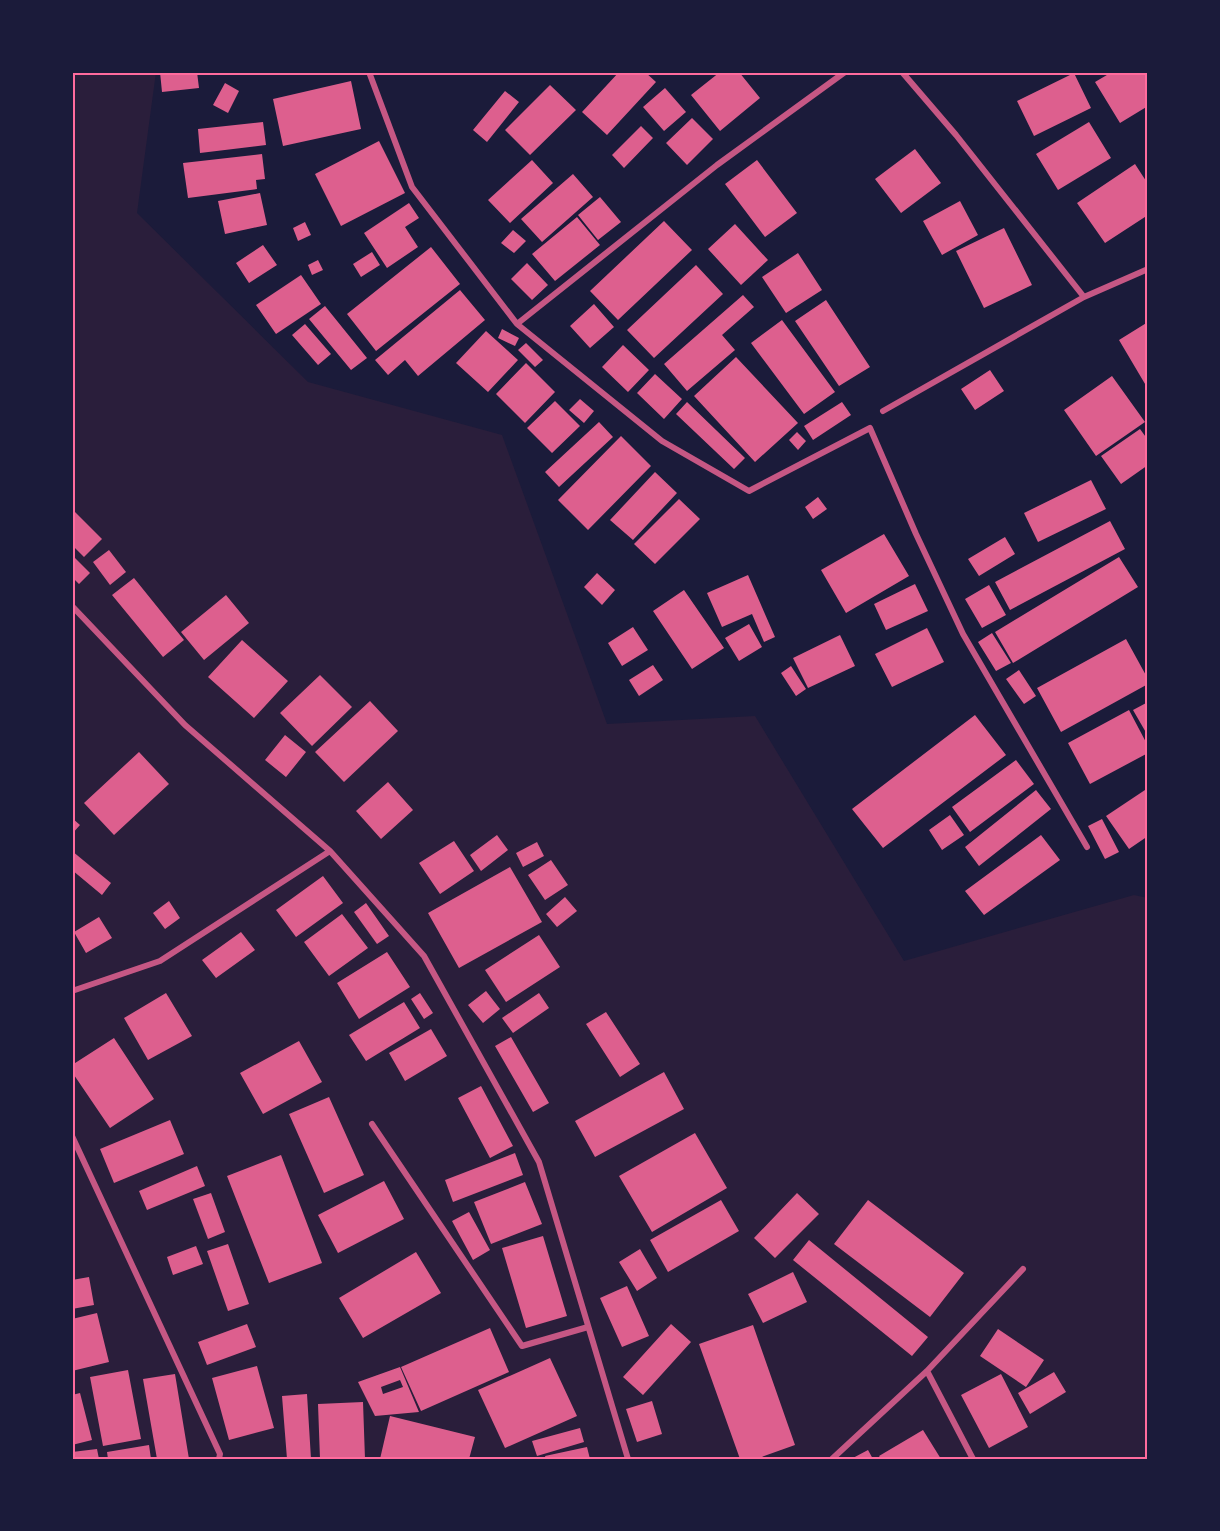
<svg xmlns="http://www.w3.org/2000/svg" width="1220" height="1531" viewBox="0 0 1220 1531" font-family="'Varela Round',sans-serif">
	<rect width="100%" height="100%" fill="#1b1b3a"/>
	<path fill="#2a1e3b" d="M72,72H156L137,213L308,382L502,435L607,724L755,716L904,961L1134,895L1148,898V1459H72Z"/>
	<path fill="#dd5f8e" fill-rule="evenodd" d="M160,72H197L199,88L162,92Z
		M619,72H645L656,82L607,135L582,112Z
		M720,72H739L760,98L720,131L691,95Z
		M1112,72H1146L1148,75V106L1120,123L1095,82Z
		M1074,73L1091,108L1034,136L1017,101Z
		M351,81L361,129L283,146L273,99Z
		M225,83L239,91L228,113L213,105Z
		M550,85L576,110L530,155L505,130Z
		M665,88L686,112L664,131L643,107Z
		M505,91L519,102L487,142L473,130Z
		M692,118L713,139L687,165L666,143Z
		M263,122L266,145L200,153L198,129Z
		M1089,122L1111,158L1058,190L1036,154Z
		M641,126L653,138L624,168L612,155Z
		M379,141L405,193L341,226L315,174Z
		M915,149L941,183L901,213L875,179Z
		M262,154L265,179L256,180L257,189L188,198L183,163Z
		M532,160L553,183L510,223L488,200Z
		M757,160L797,213L765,237L725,184Z
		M1135,164L1148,184V215L1105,243L1077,203Z
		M573,174L593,197L542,242L521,219Z
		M260,193L267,225L225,234L218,201Z
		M600,197L621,222L598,240L578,215Z
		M960,201L978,235L942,255L923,221Z
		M409,203L419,218L405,227L418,247L387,268L364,233Z
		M577,217L600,245L555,281L532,254Z
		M664,221L692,250L618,320L590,291Z
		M305,222L311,235L298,241L293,228Z
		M735,224L768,260L741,285L708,249Z
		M1004,228L1032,285L984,308L956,251Z
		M513,230L526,241L514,253L501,243Z
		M263,245L277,265L249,283L236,263Z
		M431,247L460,284L376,351L347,314Z
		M372,252L380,265L361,277L353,264Z
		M798,253L822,290L786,313L762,277Z
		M318,260L323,270L312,275L308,265Z
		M527,263L548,285L532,300L511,279Z
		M696,265L723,294L654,358L627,330Z
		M301,275L321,304L276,334L256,305Z
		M460,290L485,320L418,376L405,360L388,375L375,360Z
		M743,295L754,307L722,335L735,350L687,391L664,364Z
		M826,300L870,367L839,386L795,321Z
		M594,304L614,327L590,348L570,326Z
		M325,306L367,358L351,370L309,319Z
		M782,320L835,392L804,414L751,343Z
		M1148,322V389L1119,340Z
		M305,324L331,354L318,365L292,335Z
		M502,329L519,338L515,346L498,338Z
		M486,331L518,360L488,392L456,363Z
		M526,343L543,360L535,367L518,350Z
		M623,345L649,370L628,392L602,367Z
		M736,357L798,423L755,462L694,396Z
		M526,363L555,392L525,423L496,394Z
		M990,370L1004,391L975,410L961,389Z
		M655,374L682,399L664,419L637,393Z
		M1112,376L1145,422L1096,456L1064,410Z
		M580,399L594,411L584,423L569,410Z
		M555,401L580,426L552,453L527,428Z
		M687,402L745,458L734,469L676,414Z
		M842,402L851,415L813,440L804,426Z
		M599,422L613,437L559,487L545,472Z
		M1140,429L1148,440V465L1121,484L1101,456Z
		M797,432L806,441L798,450L789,440Z
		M621,436L651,466L588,530L558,500Z
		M655,472L677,493L633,540L610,520Z
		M1091,480L1106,509L1038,542L1024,513Z
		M818,497L827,509L813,519L805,507Z
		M679,499L700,519L655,564L634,544Z
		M74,511L102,539L84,557L72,545V513Z
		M1110,521L1125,549L1010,610L995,582Z
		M884,534L909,576L846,613L821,570Z
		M1005,537L1015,554L979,576L968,559Z
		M109,550L126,572L110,585L93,562Z
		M72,555L90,573L79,584L72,577Z
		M1119,557L1138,587L1013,663L995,632Z
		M597,573L615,590L602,605L584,587Z
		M748,575L775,637L764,642L752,614L722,627L707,593Z
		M134,578L184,640L163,657L112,595Z
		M915,584L928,611L886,630L874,604Z
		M989,585L1006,615L982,628L965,599Z
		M684,590L724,648L692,669L653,611Z
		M226,595L249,623L204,660L181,632Z
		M749,624L762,647L739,661L725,638Z
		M633,627L648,650L622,666L608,643Z
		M927,628L944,662L892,687L875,654Z
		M992,633L1011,663L996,671L978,642Z
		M840,635L855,666L808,688L793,658Z
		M1126,639L1148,679V684L1061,732L1037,688Z
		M242,640L288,681L254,718L208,677Z
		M653,665L663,680L639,696L629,680Z
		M791,666L806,689L796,696L781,673Z
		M1019,670L1036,696L1024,704L1006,679Z
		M320,675L352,707L312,746L280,713Z
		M370,701L398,731L344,782L315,752Z
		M1148,702V736L1133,710Z
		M1129,710L1148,746V753L1090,784L1068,743Z
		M975,715L1006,755L883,848L852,809Z
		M285,735L306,752L286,777L265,760Z
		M139,752L169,784L114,835L84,803Z
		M1016,760L1034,784L970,832L952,807Z
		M388,782L413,810L381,839L356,811Z
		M1148,788V836L1129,849L1106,816Z
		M1036,790L1051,809L979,866L965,847Z
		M950,815L964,835L942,850L929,830Z
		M72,818L80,825L72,834Z
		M1102,819L1119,852L1105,859L1088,826Z
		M497,835L508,850L481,871L470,855Z
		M1041,835L1060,860L984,915L965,891Z
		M454,841L474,871L440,894L419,863Z
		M537,842L544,856L523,867L516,853Z
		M72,851L111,883L102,895L72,870Z
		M551,860L568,885L545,900L528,875Z
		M510,867L542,922L459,968L428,913Z
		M323,876L343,903L296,937L276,910Z
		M565,897L577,911L557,927L546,914Z
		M169,901L180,918L165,929L153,913Z
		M366,903L389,936L377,944L354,912Z
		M342,914L368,948L329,976L304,942Z
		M99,917L112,938L86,953L74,932Z
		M241,932L255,950L216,978L202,960Z
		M539,935L560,967L506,1002L485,970Z
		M387,952L410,987L359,1019L337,983Z
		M486,991L500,1009L483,1023L468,1005Z
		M166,993L192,1036L148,1060L124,1018Z
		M420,993L433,1013L424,1019L411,999Z
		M539,993L549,1008L513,1033L502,1018Z
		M404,1002L420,1028L366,1061L349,1035Z
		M606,1012L640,1064L620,1077L586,1024Z
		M431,1029L447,1056L405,1081L389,1053Z
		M511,1037L549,1103L533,1112L495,1046Z
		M114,1038L154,1099L110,1128L72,1072V1065Z
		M299,1041L322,1082L263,1114L240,1073Z
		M664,1072L684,1109L595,1157L575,1121Z
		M481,1086L513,1146L490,1158L458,1098Z
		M329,1097L364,1175L324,1193L289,1114Z
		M170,1120L184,1154L114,1183L100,1149Z
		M695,1133L727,1188L652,1232L619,1176Z
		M515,1153L523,1175L453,1202L445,1180Z
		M281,1155L322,1263L269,1283L227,1176Z
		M197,1166L205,1186L147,1210L139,1191Z
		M384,1181L404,1219L338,1253L318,1215Z
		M525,1182L542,1224L491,1244L474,1202Z
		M211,1193L225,1232L208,1239L193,1199Z
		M797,1193L819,1214L775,1258L754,1238Z
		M721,1200L739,1231L668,1272L650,1240Z
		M868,1200L964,1273L930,1317L834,1244Z
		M469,1212L490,1250L473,1260L452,1221Z
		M543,1236L567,1316L526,1328L502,1248Z
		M809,1240L928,1337L912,1356L793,1260Z
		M228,1244L249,1304L228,1311L207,1251Z
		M196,1246L203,1264L173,1275L167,1257Z
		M640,1249L657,1278L637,1291L619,1262Z
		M416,1252L441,1293L363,1338L339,1298Z
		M793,1272L807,1302L763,1323L748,1294Z
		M89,1277L94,1305L72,1309V1280Z
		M627,1286L649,1336L622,1347L600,1298Z
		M97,1313L109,1362L72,1371V1319Z
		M247,1324L256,1347L207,1365L198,1342Z
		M671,1324L691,1342L643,1395L623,1377Z
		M753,1325L795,1445L756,1459H740L699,1344Z
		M490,1328L509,1372L421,1411L401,1367Z
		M998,1329L1044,1360L1026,1387L980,1356Z
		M550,1358L577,1416L505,1448L478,1390Z
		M257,1366L274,1428L229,1440L212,1378Z
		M400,1367L419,1412L375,1416L358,1382ZM400,1380L403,1387L383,1394L381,1387Z
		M128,1370L141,1439L103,1446L90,1377Z
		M1054,1372L1066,1392L1030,1414L1018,1393Z
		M175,1374L189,1459H157L143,1379Z
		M1001,1374L1028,1427L989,1448L961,1395Z
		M80,1393L92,1440L72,1445V1395Z
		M307,1394L311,1459H287L282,1396Z
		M652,1401L662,1434L637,1442L626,1409Z
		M363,1402L365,1459H320L318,1404Z
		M390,1416L475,1437L469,1459H380Z
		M580,1428L584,1442L537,1456L532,1441Z
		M923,1430L941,1459H881L879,1456Z
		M149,1445L151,1459H108L107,1452Z
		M587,1447L590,1459H546L545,1456Z
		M97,1449L99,1459H72V1452Z
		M868,1450L873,1459H851Z"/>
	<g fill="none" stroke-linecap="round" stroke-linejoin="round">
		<path stroke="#c65784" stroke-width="6" d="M369,72L412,187L517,324L662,441L749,491L870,428L916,534L963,634L1087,847
			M902,72L956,135L1084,297
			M517,324L717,165L845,72
			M883,411L1084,297L1148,269
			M72,606L185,725L330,851L424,956L539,1162L628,1459
			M72,991L160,961L330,851
			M372,1124L522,1346L588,1327
			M72,1136L220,1454L219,1459
			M927,1371L973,1459
			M832,1459L927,1371L1023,1269"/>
	</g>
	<rect width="1220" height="1531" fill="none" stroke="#1b1b3a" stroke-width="147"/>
	<rect x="74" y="74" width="1072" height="1384" fill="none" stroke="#ff6b9d" stroke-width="2"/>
</svg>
